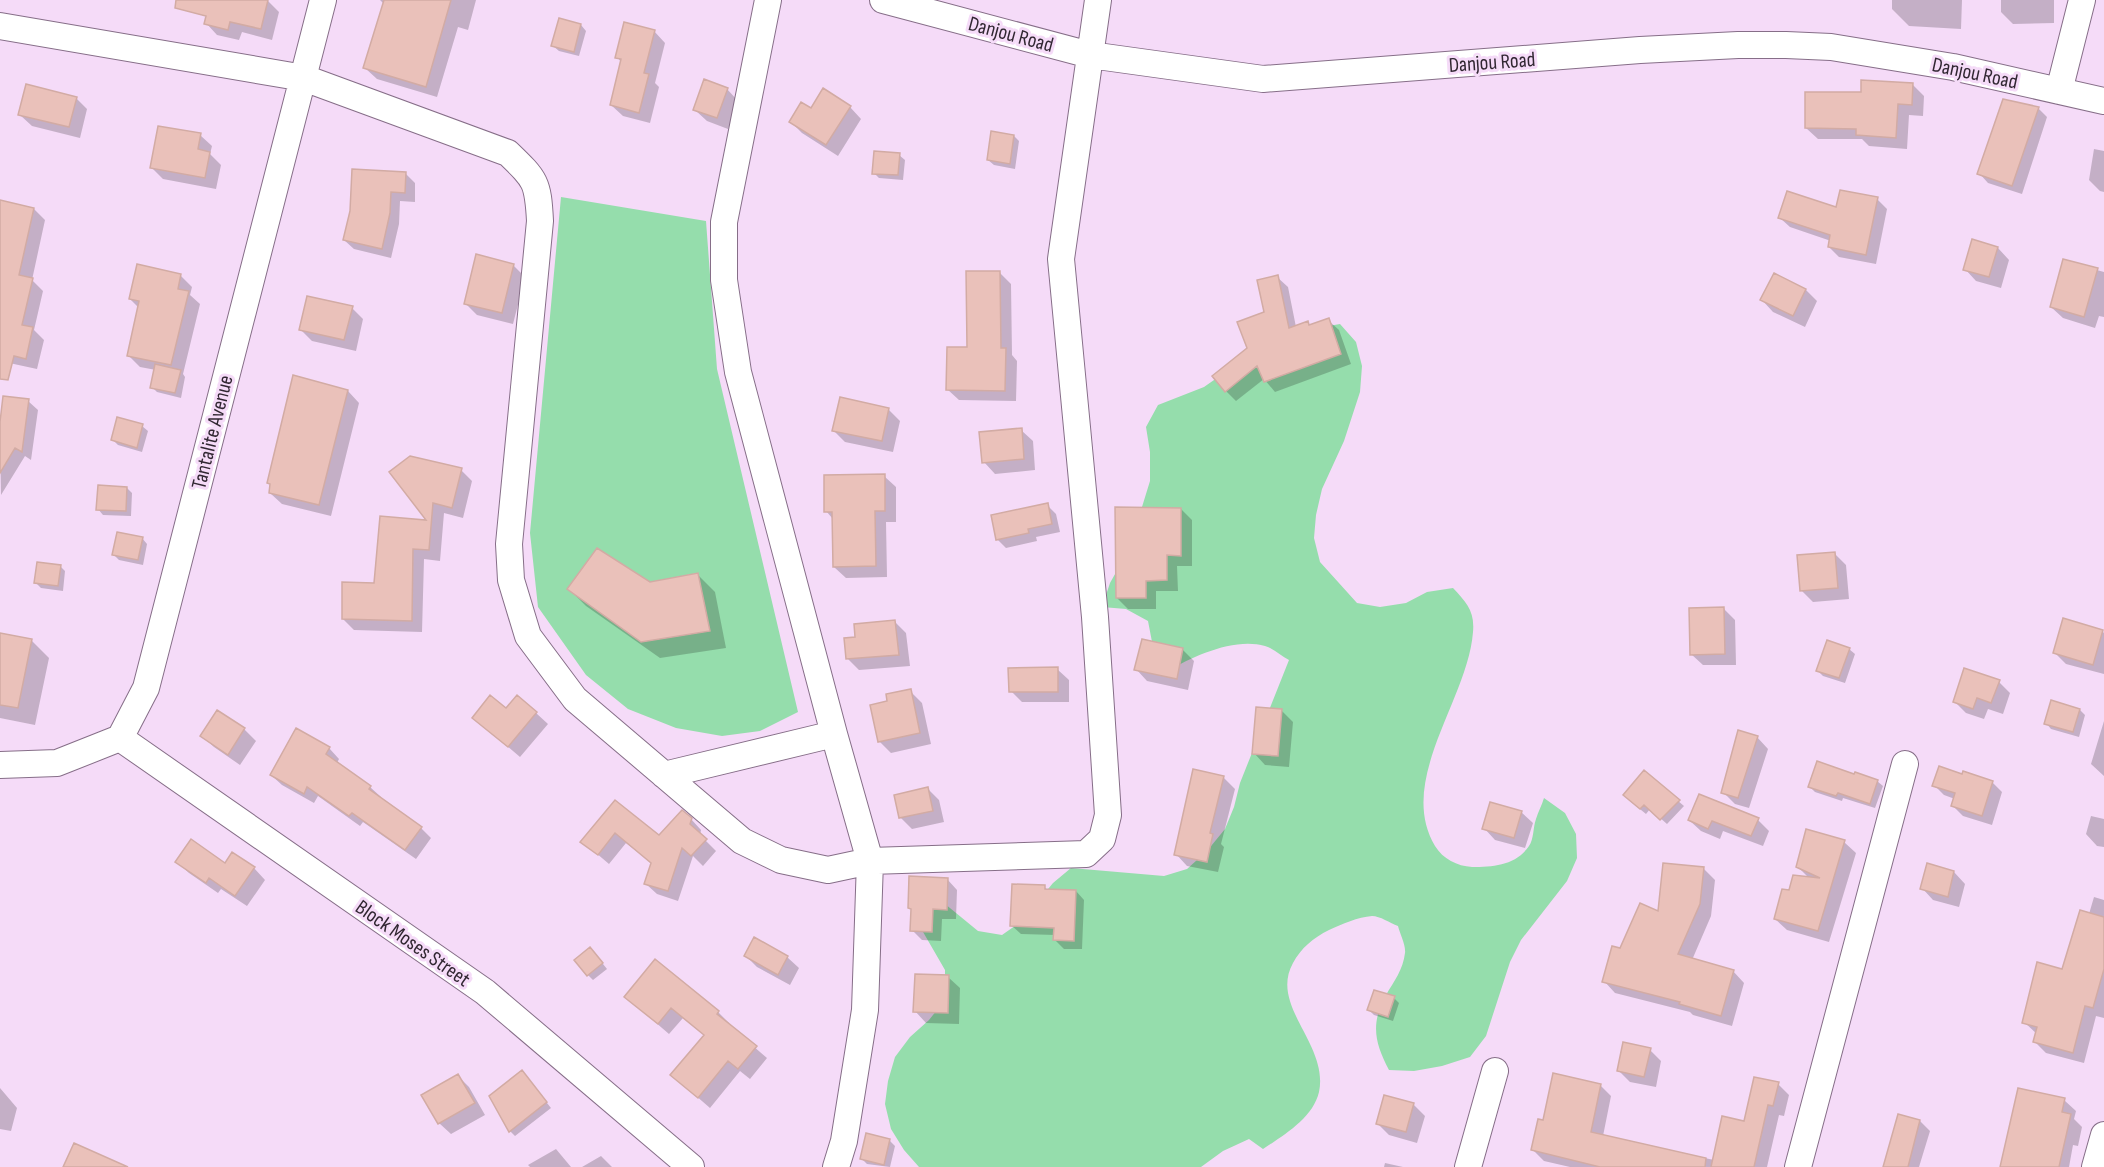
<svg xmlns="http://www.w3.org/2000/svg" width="2104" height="1167" viewBox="0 0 2104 1167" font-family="'Sofia Sans Condensed',sans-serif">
	<rect width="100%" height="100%" fill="#f5dbf8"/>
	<path fill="#95ddac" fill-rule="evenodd" d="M561,197L706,221L717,369L798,712L760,731L722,736L676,728L628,709L586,675L538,607L530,533ZM597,548L650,582L698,573L710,631L641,642L567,589Z
		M1340,324L1356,342L1362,366L1360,392L1344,441L1322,489L1316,515L1314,538L1320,562L1357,603L1380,607L1406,603L1427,592L1453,588C1466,602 1475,611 1473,632C1468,700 1396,780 1435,846C1443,859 1457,866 1472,867C1494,867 1516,865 1529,846C1534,839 1533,827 1536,819C1538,812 1542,805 1544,798L1565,813L1576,834L1577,858L1567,881L1521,940L1510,962L1486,1036L1470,1057L1442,1066L1414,1071L1389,1070C1375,1043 1370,1024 1386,995C1394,981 1403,970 1405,953C1406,945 1400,934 1398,926C1390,923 1380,916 1372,916C1358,917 1342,924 1329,930C1313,938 1301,948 1293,963C1269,1006 1329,1044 1319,1092C1313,1118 1284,1135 1263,1149L1249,1139L1223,1151L1201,1167H919L904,1150L891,1129L885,1104L888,1081L895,1057L910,1037L929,1020L945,1000V970L919,925L939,899L978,931L1002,935L1022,921L1053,883L1071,868L1164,876L1187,869L1207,851L1225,829L1234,807L1240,783L1289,660C1281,656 1273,648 1265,646C1235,637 1193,656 1168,671L1153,647L1148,621L1126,609L1102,607L1110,583L1124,558L1134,533L1150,481V452L1146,427L1158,405L1204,387L1224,373L1317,328Z"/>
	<path fill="#0003" d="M212,0L268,1L279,12L272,40L242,32L239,40L217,35L206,23Z
		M380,0H476L468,30L458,27L437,97L377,79L365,68L384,4Z
		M1892,0H1962L1961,29L1909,26L1892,9Z
		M2001,0H2054V23L2013,24L2001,12Z
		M581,25L586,31L579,56L559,51L553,46Z
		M654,31L665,43L655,83L659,87L650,123L623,116L611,105L622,63L617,57Z
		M1912,84L1924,96L1923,116L1909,115L1907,149L1869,146L1862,139H1818L1806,128L1862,93Z
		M727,89L738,101L728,129L707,121L695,110Z
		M76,98L87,109L80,138L32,126L20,115Z
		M850,107L861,119L838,156L802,133L791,122L811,110Z
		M2038,108L2047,117L2022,194L1988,183L1979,173Z
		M200,135L212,146L210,154L221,165L216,189L163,179L152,168Z
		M1014,136L1019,141L1015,169L994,165L988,160Z
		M2094,149L2104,151V192L2100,191L2089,180Z
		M899,155L905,160L903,180L879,178L874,173Z
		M406,174L415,183V202L400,201L399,224L391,258L354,249L344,240Z
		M1877,199L1887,209L1876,264L1839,257L1829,247L1831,241L1790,227L1780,218L1837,209Z
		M0,201L34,209L45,220L32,280L43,291L34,330L44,340L37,369L0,361Z
		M1998,248L2009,260L2001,288L1976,281L1965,269Z
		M2064,261L2104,272V317L2099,316L2095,328L2063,318L2051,307Z
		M513,265L525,277L513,324L477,315L465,303Z
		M1000,273L1011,284L1012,355L1017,361L1016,401L959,400L947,389L968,349Z
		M180,275L192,287L190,295L200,304L183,374L185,377L181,398L157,392L152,387L156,370L140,367L128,355L139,308L130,299Z
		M1774,275L1806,290L1817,301L1805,327L1773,312L1762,300Z
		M1277,277L1288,287L1296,327L1307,323L1310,326L1328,320L1339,330L1351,364L1275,392L1264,379L1236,401L1226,391L1249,349L1265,313Z
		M352,308L363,319L356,351L312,341L301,330Z
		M348,391L359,403L331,516L282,504L270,493Z
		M28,401L38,410L31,460L25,456L1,495L0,433Z
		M888,409L900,421L893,452L845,442L833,430Z
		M142,426L148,431L142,452L118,445L113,440Z
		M1021,430L1033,441L1035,470L995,474L984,462Z
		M461,470L472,481L463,518L444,513L440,561L424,559L422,632L354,630L343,619L429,522L391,472Z
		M884,476L896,487V522H886L887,577L846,578L834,567L833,519L826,511Z
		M127,488L132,493L131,516L103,515L98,509Z
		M1047,505L1056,514L1060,532L1036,537L1037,541L1006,548L997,539Z
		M1181,509L1192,520V566H1177L1178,591H1156V609H1128L1117,598Z
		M142,538L147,544L143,565L119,560L114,555Z
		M1834,553L1846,565L1849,599L1813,602L1802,591Z
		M60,566L65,571L63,591L41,588L36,583Z
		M697,574L715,592L726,648L660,658L586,606L569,589L650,584Z
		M1724,609L1735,620L1736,665H1703L1691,654Z
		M895,622L906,633L910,666L859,670L848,659L857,639Z
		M2102,631L2104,633V674L2066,664L2055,653Z
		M0,634L31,640L49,658L35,725L0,718Z
		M1849,649L1855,654L1845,683L1823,676L1818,671Z
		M1183,650L1194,661L1188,690L1147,681L1136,669Z
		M1057,669L1069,680V702H1022L1011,691Z
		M1999,682L2010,693L2003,714L1988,709L1984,719L1966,713L1954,701Z
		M910,691L922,703L931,744L891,753L879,741L889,702Z
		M506,710L536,713L548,724L520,757L474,718Z
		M1281,710L1293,722L1289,767L1265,765L1254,753Z
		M2080,710L2085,715L2079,737L2051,729L2046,723Z
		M218,712L244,729L256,741L240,765L214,747L202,736Z
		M2104,721V776L2091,764Z
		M1757,737L1768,749L1749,808L1735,804L1723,792Z
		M329,748L339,759L337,763L370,787L381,797L380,799L421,828L431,838L416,859L363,822L360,826L318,796L314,803L282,785L271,775Z
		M1644,772L1684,806L1667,824L1650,809L1646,814L1630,801Z
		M1963,776L1992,782L2002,792L1992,825L1963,816L1953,806L1955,799L1944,795L1934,785Z
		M1224,778L1235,789L1221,844L1224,847L1218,872L1187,866L1176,854Z
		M1877,781L1883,786L1875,808L1843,798L1842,801L1815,792L1809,786Z
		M928,789L939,800L944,822L912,829L900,817Z
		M615,802L659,837L691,819L701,830L700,835L716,851L703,866L693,856L678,901L657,894L646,884L653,864L626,843L609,864L582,841Z
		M1521,812L1533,823L1525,848L1495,840L1484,828Z
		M2091,816L2104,819V847L2097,846L2086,834Z
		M1689,820H1758L1769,831L1763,846L1723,831L1720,839L1701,831Z
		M1844,842L1856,853L1829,942L1787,930L1775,919L1790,892L1809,878L1797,866Z
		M177,862L254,868L265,880L247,906L221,889L218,893L189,873Z
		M1703,868L1715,880L1711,916L1692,960L1733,971L1744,983L1732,1026L1693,1015L1690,1012L1615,993L1604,981L1620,950L1660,914Z
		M1954,872L1965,884L1959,907L1933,900L1922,888Z
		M947,879L957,890L956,919H942L941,941L922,940L912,930V911L910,908Z
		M1044,887L1048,890L1076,891L1084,900L1082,949H1064L1055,940V935L1021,934L1012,926Z
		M2094,897L2104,900V1018L2096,1016L2084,1063L2046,1053L2035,1042L2037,1034L2024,1022L2063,971L2089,914Z
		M595,954L607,969L593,980L588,975Z
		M746,956L787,957L799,968L790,985L757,967Z
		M948,977L960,988L959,1024L926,1023L915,1011Z
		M626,997L718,1012L729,1023L728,1024L767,1058L750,1079L740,1071L710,1108L672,1075L705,1036L683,1018L669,1034Z
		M1394,998L1399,1003L1393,1021L1374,1015L1369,1010Z
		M1650,1050L1661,1061L1656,1087L1630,1082L1618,1070Z
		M458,1076L469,1087L485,1115L451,1134L439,1123Z
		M527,1078L551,1108L515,1136L510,1131Z
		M1778,1084L1789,1095L1784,1116L1779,1115L1767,1167H1570L1544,1161L1533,1150L1544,1122L1600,1085L1611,1096L1603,1136L1714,1160Z
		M0,1088L17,1108L11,1131L0,1129Z
		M2064,1100L2076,1111L2074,1119L2082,1127L2078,1146L2073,1145L2069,1167H2001Z
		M1413,1104L1425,1116L1417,1143L1389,1135L1378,1124Z
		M1920,1121L1930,1131L1919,1167H1885Z
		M890,1141L895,1146L890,1167L867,1164L862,1159Z
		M556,1149L571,1167H530L528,1165Z
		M601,1156L612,1167H582Z
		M1385,1163L1403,1167H1384Z"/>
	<path fill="#eac1ba" stroke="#d2aba4" stroke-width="1.5" d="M176,0H268L261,29L230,22L228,30L204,24L206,16L175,8Z
		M384,0H451L426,87L363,68Z
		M559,18L581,24L574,52L551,46Z
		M624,22L655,30L644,73L649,74L639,113L610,105L621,59L615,58Z
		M704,79L728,88L717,118L693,110Z
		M1861,80L1913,83L1912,105L1898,104L1896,138L1856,135V129L1805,128V92H1861Z
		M26,84L77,97L69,127L18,115Z
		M823,88L851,106L826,145L789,122L801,102L811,108Z
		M2003,99L2039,107L2012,186L1977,174Z
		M158,126L201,133L198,149L210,152L205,178L150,168Z
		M991,131L1014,135L1010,164L987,160Z
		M874,151L900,153L898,175L872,174Z
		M352,169L406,172L405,193L391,192L390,213L382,249L343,240L350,211Z
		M1840,190L1878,197L1866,255L1828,247L1830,235L1778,218L1787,191L1836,207Z
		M0,200L34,208L19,275L33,278L22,325L33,327L26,359L14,356L8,380L0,379Z
		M1972,239L1998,247L1989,277L1963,270Z
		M476,254L514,264L502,313L464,304Z
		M2063,259L2098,268L2084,317L2050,307Z
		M137,264L181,274L178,289L189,291L171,365L127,356L139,301L129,299Z
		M966,271H1000L1001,348H1006L1005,391L946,390L947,347H967Z
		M1774,273L1806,289L1793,316L1760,300Z
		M1278,275L1289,328L1308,321L1309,325L1329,318L1341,354L1264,382L1257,366L1225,392L1212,376L1247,348L1237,322L1264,312L1257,280Z
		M307,296L353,306L344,340L299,330Z
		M155,364L181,370L175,393L150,388Z
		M293,375L348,390L319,505L269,493L270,484L267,483Z
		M3,396L29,399L22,452L15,448L0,473V422Z
		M840,397L889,408L882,441L832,431Z
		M117,417L143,424L137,448L111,440Z
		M1022,428L1024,459L982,463L979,432Z
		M410,456L462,468L452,508L433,503L429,550L413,549L412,621L342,619V582L374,583L380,516L426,520L389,472Z
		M885,474V511H875L876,566L833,567L832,512H824V475Z
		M98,485L127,487L126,511L96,510Z
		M1048,503L1052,524L1028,529L1029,533L996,540L991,515Z
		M1115,507L1181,508V556L1167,555V580L1146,581V598H1116Z
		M117,532L143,537L138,560L112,555Z
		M597,548L650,582L698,573L710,631L641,642L567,589Z
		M1835,552L1838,588L1800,591L1797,555Z
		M37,562L61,565L58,586L34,583Z
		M1724,607L1725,654L1690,655L1689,608Z
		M2063,618L2103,630L2093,665L2053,653Z
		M895,620L899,655L846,659L844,638L855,637L854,624Z
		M0,633L32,639L18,708L0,705Z
		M1142,639L1183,648L1177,679L1134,670Z
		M1827,640L1850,648L1839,678L1816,671Z
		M1058,667V692H1009L1008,668Z
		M1964,668L2000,680L1991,703L1977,698L1973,709L1953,702Z
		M911,689L920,733L878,742L870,705L887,701L886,694Z
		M490,695L506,708L517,695L537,712L508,747L472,718Z
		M2051,700L2080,709L2073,732L2044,724Z
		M1256,707L1282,709L1278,756L1252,754Z
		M217,710L245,728L228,755L200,736Z
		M296,728L330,747L326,754L371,786L369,789L422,827L405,850L352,813L349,816L307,787L304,794L270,775Z
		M1738,730L1758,736L1738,798L1721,793Z
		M1817,761L1854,774L1855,772L1878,780L1870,804L1838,793L1836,796L1808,787Z
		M1939,766L1962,774L1963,771L1993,781L1982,816L1951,806L1955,793L1932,786Z
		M1193,769L1224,776L1210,833L1213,834L1207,862L1174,855Z
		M1644,770L1680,800L1660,820L1644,805L1640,809L1623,795Z
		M928,787L933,811L899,818L894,795Z
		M1699,794L1759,818L1751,836L1712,821L1708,829L1688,820Z
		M615,800L659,835L682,810L692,818L690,824L707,839L691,856L682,848L668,891L644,884L651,863L615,833L598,855L580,842Z
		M1490,802L1522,811L1514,838L1482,829Z
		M1806,829L1845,840L1818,931L1774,919L1782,889L1789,890L1793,875L1820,878L1796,867Z
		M191,839L225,863L232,852L255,867L235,896L209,878L206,883L175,862Z
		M1663,863L1704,867L1700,904L1678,954L1734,970L1721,1016L1679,1004L1680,1002L1602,982L1612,946L1620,948L1640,903L1658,911Z
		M1927,863L1954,871L1948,897L1920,889Z
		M909,876L948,878L947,910L933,909L932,932L910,931L911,909L908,908Z
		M1012,884L1045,885V889L1076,890L1074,941L1053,940L1054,928L1010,926Z
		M2080,910L2104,917V969L2093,1008L2085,1006L2073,1053L2033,1042L2037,1027L2022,1023L2037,962L2062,969Z
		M754,937L788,956L778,975L744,956Z
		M590,947L603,963L587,976L574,960Z
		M655,959L719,1011L717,1014L757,1046L738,1069L728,1061L698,1098L670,1075L704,1035L671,1008L658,1024L624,997Z
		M915,974L949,975L948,1013L913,1012Z
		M1374,990L1395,996L1388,1017L1367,1010Z
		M1623,1042L1651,1048L1644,1077L1617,1071Z
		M522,1070L547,1102L509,1132L489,1096Z
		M1553,1073L1601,1084L1591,1132L1706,1158L1705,1167H1600L1531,1150L1538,1119L1543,1120Z
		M458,1074L475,1103L438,1124L421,1095Z
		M1754,1077L1779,1082L1773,1106L1768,1105L1754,1167H1711L1722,1116L1744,1121Z
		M2018,1088L2065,1098L2062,1112L2071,1114L2059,1167H2000Z
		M1384,1095L1414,1103L1406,1132L1376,1124Z
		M1898,1114L1920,1120L1908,1167H1883Z
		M866,1133L890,1139L884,1165L860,1159Z
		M74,1143L128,1167H63Z"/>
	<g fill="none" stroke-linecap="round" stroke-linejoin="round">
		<g stroke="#866e88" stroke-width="28">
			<path id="minor" d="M768,0L724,222V280L738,372L834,734L870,861L865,1010L844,1141L836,1167
				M883,0L1090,55L1263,79L1640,50L1738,45H1786L1831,47L1953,67L2104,101
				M0,26L304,78L508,153C536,180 538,182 540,221L509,544L511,580L528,636L575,699L742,841L781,860L828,870L870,861L1086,854L1102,839L1108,815L1095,617L1061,259L1098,0
				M2059,91L2082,0
				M120,738L485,992L691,1167
				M0,765L57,763L120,738L146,688L323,0
				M664,775L834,734
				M1468,1167L1495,1071
				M1798,1167L1905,764
				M2095,1167L2104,1135"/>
		</g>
		<use href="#minor" stroke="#fff" stroke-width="26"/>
	</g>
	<g text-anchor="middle" stroke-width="6" stroke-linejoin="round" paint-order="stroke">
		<g font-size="21" fill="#312732" stroke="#f5dbf8">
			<text transform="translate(1011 34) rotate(15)" y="7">Danjou Road</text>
			<text transform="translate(1492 62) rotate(-4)" y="7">Danjou Road</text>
			<text transform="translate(1975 73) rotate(12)" y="7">Danjou Road</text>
			<text transform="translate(212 432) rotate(-76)" y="7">Tantalite Avenue</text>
			<text transform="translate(413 943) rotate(35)" y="7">Block Moses Street</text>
		</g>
	</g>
</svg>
